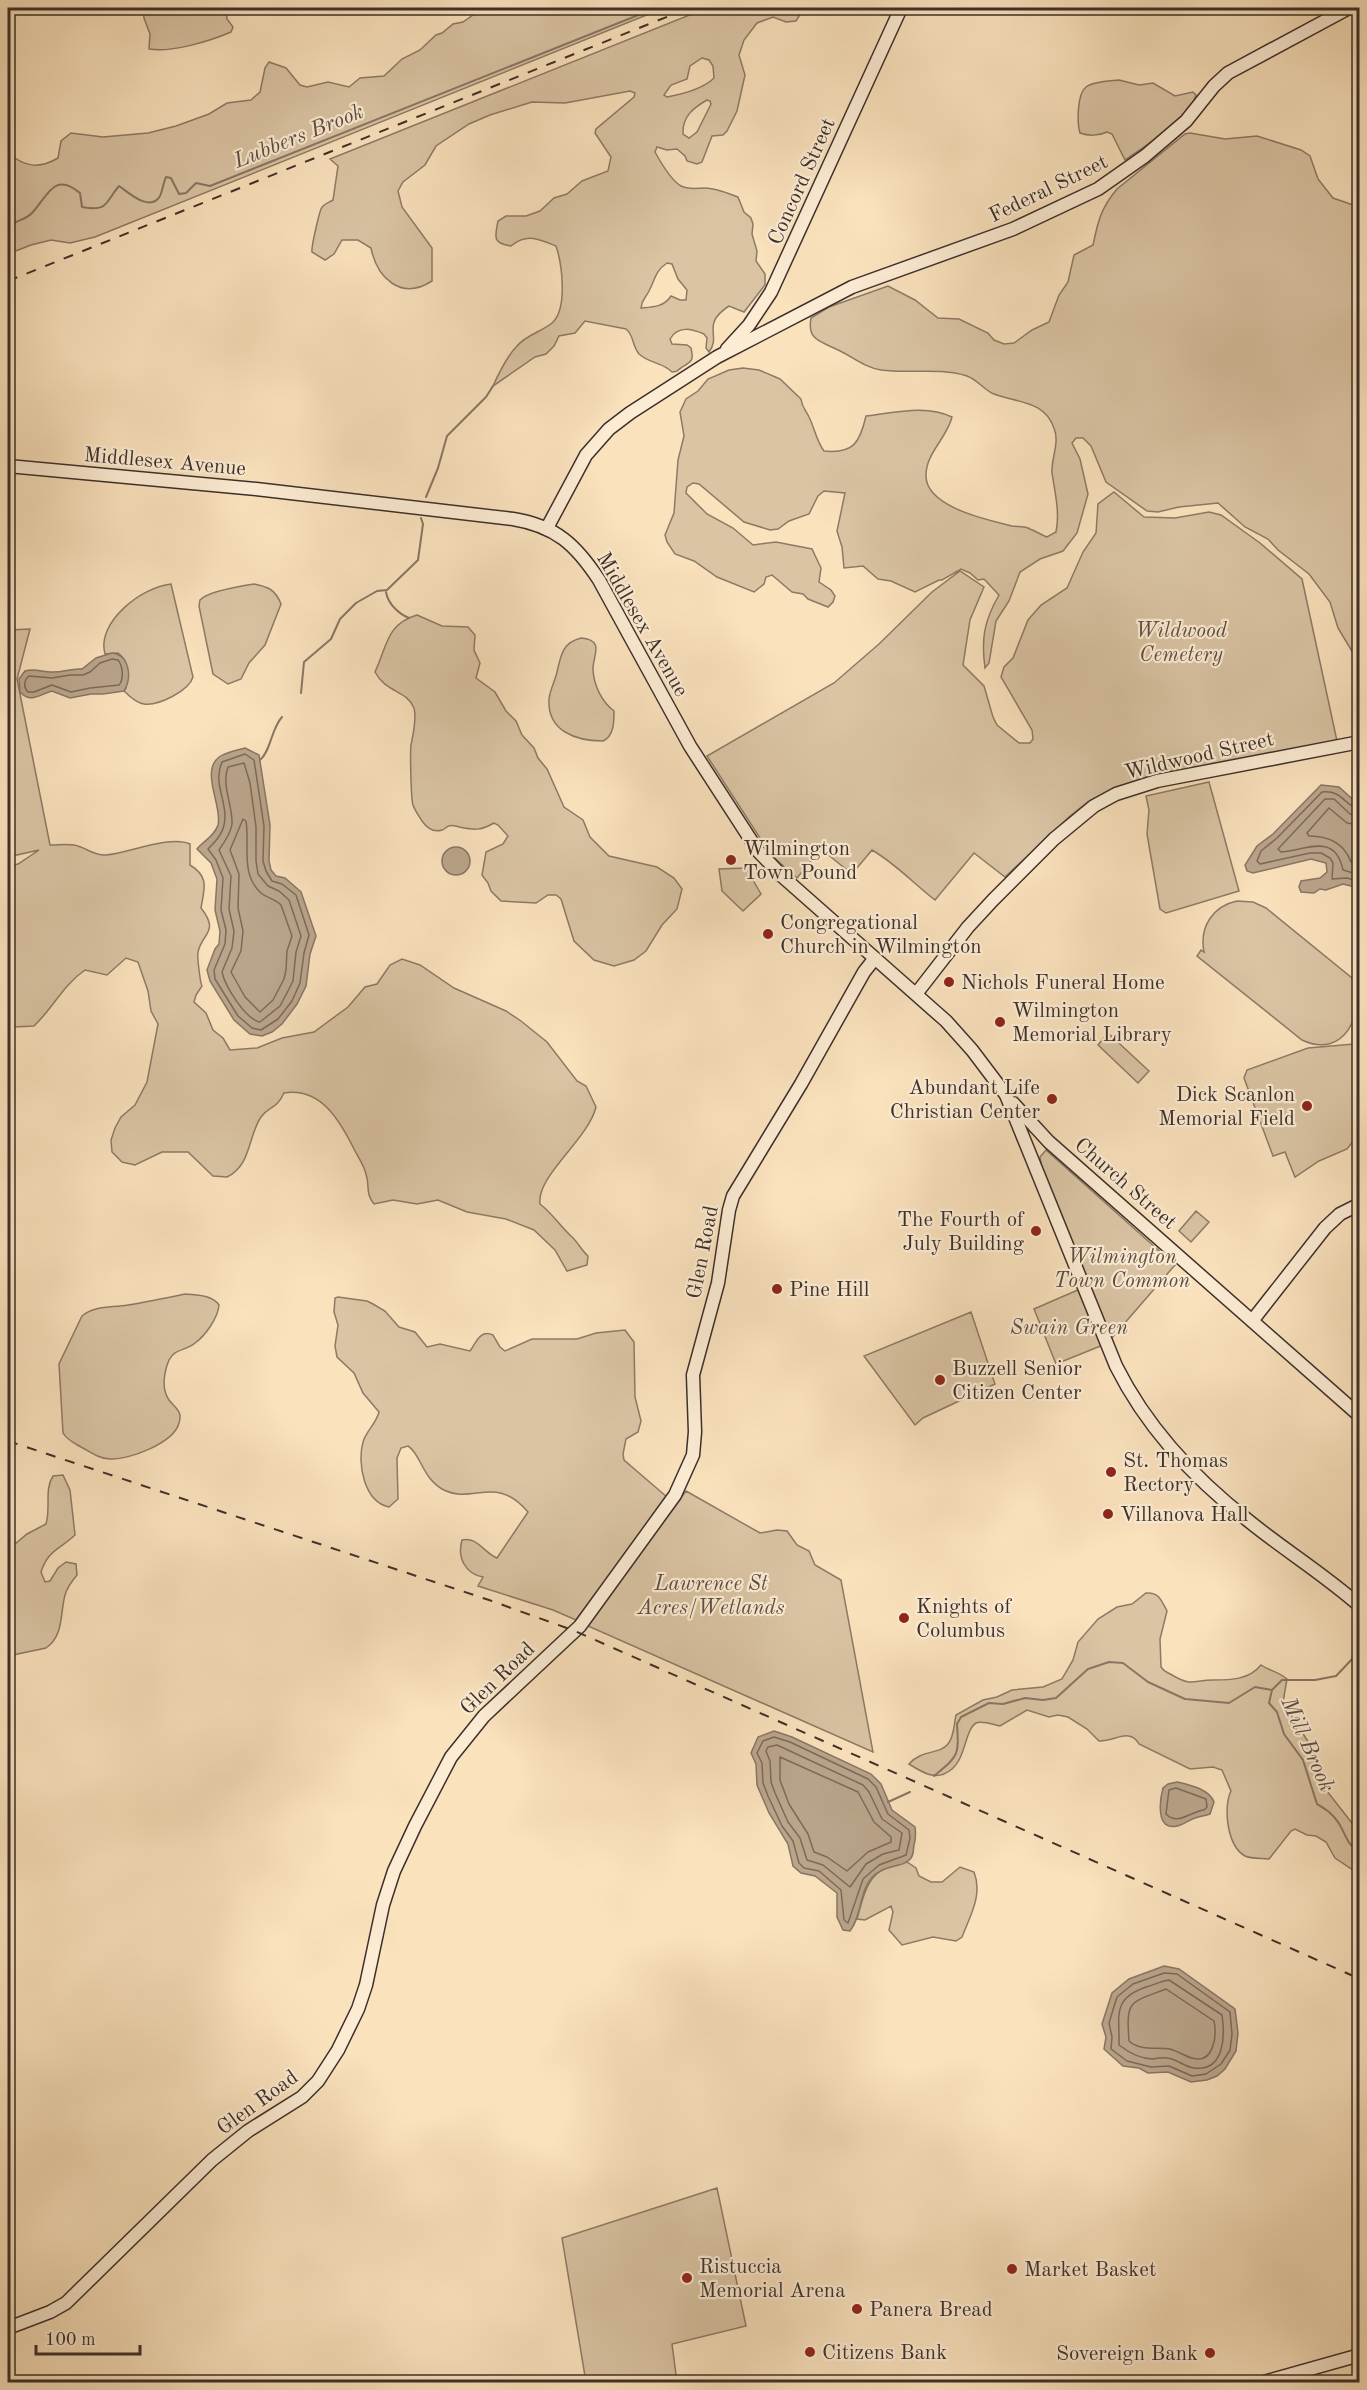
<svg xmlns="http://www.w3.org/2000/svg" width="1367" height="2390" viewBox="0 0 1367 2390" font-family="'Old Standard TT',serif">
	<rect width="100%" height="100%" fill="#fae2bd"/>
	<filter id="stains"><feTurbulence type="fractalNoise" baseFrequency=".00333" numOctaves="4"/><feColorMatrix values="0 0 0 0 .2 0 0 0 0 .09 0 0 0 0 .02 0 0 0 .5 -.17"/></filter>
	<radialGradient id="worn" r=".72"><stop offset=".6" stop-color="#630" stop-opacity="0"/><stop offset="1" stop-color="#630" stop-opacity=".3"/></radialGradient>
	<path fill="#dac4a4" stroke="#8c7a66" stroke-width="1.5" fill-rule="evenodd" d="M143,8H226L227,19L233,27L231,32C210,41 171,53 149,49L150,34L144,18Z
		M483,8H664L95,237L70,243L51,240L31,245L8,254V153C24,166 38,170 58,158L61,141L71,133L103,137L148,133L176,126L209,114L227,103L251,100L260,92L265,68L269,62L286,68L300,85L307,87L328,82L349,87L360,78L384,76L402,59L420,50L436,35L442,33L453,24L463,22Z
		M707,8H804L796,21L786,22L773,17L757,23L744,40L739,55L745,75L737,111L727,131L723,135L712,136L702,162L697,164L687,161L685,156L677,149L667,150L657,147L655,152C661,163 671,180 681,186C689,190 697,188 705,188C716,188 727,193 738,197L744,212L751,218L753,224L752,234L757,251L756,261L765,274V285L744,312L729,306C700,325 722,335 709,352L706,348L707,338L704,334C692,329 678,325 670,339L672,344L687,345L691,348C694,361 692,361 681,368C674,372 681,371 672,372C662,362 650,364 639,354C632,346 634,335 626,329L585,321L575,333L559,336L554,346L546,354L535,357L493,386C498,375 508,355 517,346C526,335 541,332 552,323C568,309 562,264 556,246C538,239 527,233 511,246C492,243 495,237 498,221L506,216H526L540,211L554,198L567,194L582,181L608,171L611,157L595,133L596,129L634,97L635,93L630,91L565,103L532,102L490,115L469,124L436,146L425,165L403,182L398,191L402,207L432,248V281C401,301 377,278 371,248L358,240H342L334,254L325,260L312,252C311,247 319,214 321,209C323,204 328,203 333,200L338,166L330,159ZM702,58L709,60L713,66L714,78C703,89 683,94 667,97L664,95L671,85L687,79L690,66ZM707,100L710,101L711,104L697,132L689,138L683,134C682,117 693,108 707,100ZM667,263L672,264L678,279L687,290L686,300H680L671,296C664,307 653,307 641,308C642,299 645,299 649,291C655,280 655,271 667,263Z
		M1119,80L1139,85L1153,83L1175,96L1193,92L1196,95C1189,119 1145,146 1125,160L1112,134L1107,132C1099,136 1088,136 1080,133C1077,123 1077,94 1086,87C1094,81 1110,81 1119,80Z
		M1190,133L1225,139L1257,136L1301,150L1310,156L1318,179L1333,198L1359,207V663L1338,628L1330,602L1309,574L1278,550L1268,539L1245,527L1218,503L1179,507L1158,512L1147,511L1106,482L1091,446L1083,438H1076L1072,443L1080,459L1088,494L1077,533L1063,551L1040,559L1020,572L1009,601L996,621L989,663L985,668C981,639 984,621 999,595L984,579L978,580L970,573L961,569L942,580H939L915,592L891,581L878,579L863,566L844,568L842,547L837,531L845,493L824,491L818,496L809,514L789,521L778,529L770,530L744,522L699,484L693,483L687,487L686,493L707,514L733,528L753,545L776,542L812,549L821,568L819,582L831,590L835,596L833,602L828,607L808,599L803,594L792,592L772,575L766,577L764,584L754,592L717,577L694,561L675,554L667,542L665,535L674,513L678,460L684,436L680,412L686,399L698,391L708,379L729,370L743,368L759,370L780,379L801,399C802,408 806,410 809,417C815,429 816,440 824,451C854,454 860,442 866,416C893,413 926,404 952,417C947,438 926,453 926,475C925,507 988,520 1012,526C1018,527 1025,526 1030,529C1036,531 1041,535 1047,537L1056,532C1060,512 1055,493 1052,473C1051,458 1060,443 1054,428C1044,400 1017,403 994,394C984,390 978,380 967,376C939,367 910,374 881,370C863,367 852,356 836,349C820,341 807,340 811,318L829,307L888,286L915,300L938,318L959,319L988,333L994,340L1004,344L1014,343L1032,330L1049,322L1059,295L1068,282L1074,255L1093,245C1098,221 1101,208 1117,189L1185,134Z
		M1114,492L1144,517L1175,518L1209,512L1221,515L1260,543L1302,579L1337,741L1156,775L1112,789L1088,802L1070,816L1005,877L974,853L935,900C913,883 896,864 872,850L852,874L821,849L797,878L771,855L707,756L834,683L879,644L932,592L960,571L984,587L970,620L963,665L984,686L993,717L997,725L1019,743H1030L1033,739L1032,730L1001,677L1004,667L1013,658L1028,620L1041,605L1067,588L1083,552L1096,533L1098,504Z
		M171,584L193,677C189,691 158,706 144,704C136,703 129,696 124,691L126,688C127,675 130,661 118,653L105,654C96,622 142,587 171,584Z
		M254,584C268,587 275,589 281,604L265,645L249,663L241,679L228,684L213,674L199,606L200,600C207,592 241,586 254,584Z
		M417,615L442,626L468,627L475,635L474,650L480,663L476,678L495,692L506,711L516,721L522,735L534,748L538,758L547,769L564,807L583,820L590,837L609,856L657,867L674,878L682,889L677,909L662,925L646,951L634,960L614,966L594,960L574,941L561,899L556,895H548L536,903L501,901L491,891L488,883L482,875L486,852L503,844L508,836L498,825L494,823C480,831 474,830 459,827C457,826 451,825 449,826C447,826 444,830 442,830C433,833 427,828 422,821C419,816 415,811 413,805C411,800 410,752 411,745C413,734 417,719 414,708C407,690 386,693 375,672C387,647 386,624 417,615Z
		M30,629L17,679L50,845C58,845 67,844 74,845C86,847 93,856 106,855C129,853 170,835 190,844V865C210,877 204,889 201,908C220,932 202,933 198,952C197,956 200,982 202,986L196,995L194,1002L206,1013L213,1030L223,1038L230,1050L257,1048L282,1038L314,1032L348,1007L365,987L377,984L390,965L402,959L420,965L454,988L506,1011L521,1021L547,1042L577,1081L586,1086L596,1107C588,1140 536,1176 540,1204C552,1213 560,1226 571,1236C578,1242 581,1250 588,1256L587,1265L567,1271L555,1250L534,1230L506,1219L467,1212L438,1200L417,1204L393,1200L374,1204C365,1193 370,1186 366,1174C364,1165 358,1157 354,1149C340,1121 321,1087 284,1093C277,1109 269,1106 261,1117C248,1136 251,1166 227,1177L213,1176L188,1152H162L135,1165L122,1162L112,1152L111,1140L115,1128L121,1117L135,1105L147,1082L158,1024L151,1011L148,991L138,962L126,958L107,975L85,970C63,985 53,1008 34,1026L14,1027L8,1032V867L18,864L39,850L8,857V630Z
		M581,638C606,640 592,657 593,670C594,686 602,702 614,711C614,722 614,736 603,741C576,741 547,731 549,699C550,690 555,681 557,672C561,655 562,643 581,638Z
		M1209,782L1239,891L1166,913L1160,909L1147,834L1149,810L1146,796Z
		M746,868L761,894L743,911L722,891L719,869Z
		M1237,901L1253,902L1266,908L1352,978C1367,1013 1344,1060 1302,1040L1197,956L1201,950L1204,952C1199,927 1213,906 1237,901Z
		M1108,1033L1149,1071L1138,1083L1098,1045Z
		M1354,1044L1359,1053V1134L1347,1149L1319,1161L1295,1177L1285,1152L1273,1156L1244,1078L1247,1070L1308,1048Z
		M1046,1150L1175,1265L1110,1340L1042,1169L1040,1157Z
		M1196,1211L1209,1222L1191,1242L1179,1231Z
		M1080,1289L1103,1345L1056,1364L1034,1309Z
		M185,1294C197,1295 212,1295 219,1305C218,1318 205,1336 195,1343C186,1351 175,1348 169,1360C164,1372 161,1389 169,1400C175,1408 183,1411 179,1423C174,1443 129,1460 110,1459C97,1458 91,1452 81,1447C74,1443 67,1440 63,1433L59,1364L82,1316C95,1305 112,1308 128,1305C147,1302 166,1298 185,1294Z
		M338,1297L367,1301L373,1304L385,1311L399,1327L415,1332L427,1347L440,1344L470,1351C476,1343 480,1329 493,1335L500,1347L505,1351L532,1339H577L596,1333L625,1330L634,1342L635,1397L641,1421L638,1432L626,1439L623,1454L624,1460L667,1497L576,1620L553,1610L478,1586L483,1577C465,1574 457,1557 462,1540C477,1536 484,1553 497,1558L528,1512C495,1473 473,1506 442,1489C421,1476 421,1454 408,1446L401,1448L397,1458L398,1499L389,1507C364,1502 357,1463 363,1442C366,1431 376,1424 379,1412L363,1393L354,1373L337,1357L335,1346L338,1325L334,1312L335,1298Z
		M971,1312L995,1384L923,1418L915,1425L864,1356Z
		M63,1475L70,1490L75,1535C59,1550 48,1550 41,1572L45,1582L50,1581L58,1568L66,1562L76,1564L77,1575C72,1581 67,1587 65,1595C60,1613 64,1636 46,1648L8,1656V1550L27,1534L46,1524C51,1508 44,1490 53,1476Z
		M686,1491L760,1533L777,1530L787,1531L797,1545L809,1551L815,1565L841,1580L873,1752L588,1626Z
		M1146,1593C1159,1592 1161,1600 1167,1611L1160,1639L1161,1667C1164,1672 1167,1672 1172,1675C1192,1687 1193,1680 1213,1680C1230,1680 1249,1680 1261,1665C1270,1671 1279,1672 1287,1679L1283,1702L1309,1743L1319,1781L1359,1832V1874L1335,1858L1326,1842L1316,1836L1307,1835L1295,1829L1291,1831L1269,1859C1263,1858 1251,1859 1245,1856C1227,1846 1223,1807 1231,1791L1222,1770L1213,1767L1190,1769L1139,1744C1130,1727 1114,1742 1099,1741L1087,1729L1068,1717L1058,1715L1049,1717L1027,1710L1000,1726C994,1725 982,1720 976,1723C965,1730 966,1757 952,1769C937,1782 923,1773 909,1764C922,1749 939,1755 948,1744C954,1737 954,1724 956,1715L983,1700L997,1697L1012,1690L1043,1687L1062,1679L1073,1660L1078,1642L1098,1619L1117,1607L1132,1604Z
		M907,1862L916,1868L919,1876L931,1882H942L960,1867L974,1872C983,1895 970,1916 962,1937L956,1941L933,1937L902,1945L889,1930L893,1912L891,1906L865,1920L857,1919C863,1899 866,1875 888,1867C894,1864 901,1864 907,1862Z
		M717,2188L746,2326L672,2344L677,2382H586L562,2238Z"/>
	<path fill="#baa58b" stroke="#887664" stroke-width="1.5" d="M112,653C130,655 132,678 124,691L103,694H91L70,698L52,691C40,694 31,704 20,692L19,679L25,671C35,668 42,672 51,672C62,673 71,668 82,669L96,658Z
		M245,748L259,755L270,825L269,861L271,870L276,876L285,878L301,892L316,936L310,954L306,986L297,1004L282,1024L272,1032L262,1036L250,1034L234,1020L210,981L207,970L215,949L219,944L220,931L215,910L217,879L211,863L197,849C204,840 214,837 218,825C223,807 200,772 219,757C226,752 237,750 245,748Z
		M1321,785L1339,787L1359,805V888L1343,884L1326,890L1320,889L1314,893L1301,892L1299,887L1301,881L1320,878L1327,872L1326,863L1311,859L1253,873L1247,871L1245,865L1257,846L1273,834Z
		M442 861a14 14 0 1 1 28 0a14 14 0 1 1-28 0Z
		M774,1731L792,1737L871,1774L881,1784L892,1810L915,1827C916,1834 916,1838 914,1845C913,1850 914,1854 911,1858C904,1869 879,1863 868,1883C859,1898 861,1917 850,1931L843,1930L837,1917V1893L815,1876L801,1873L793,1866L788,1844L769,1813L757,1785L756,1764L751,1753L758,1737Z
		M1177,1782C1190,1785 1209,1789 1214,1802L1210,1814C1205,1816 1200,1816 1195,1818C1189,1820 1183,1825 1177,1826C1155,1831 1160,1799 1163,1788L1168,1784Z
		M1164,1966L1179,1969L1235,2009L1238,2033L1236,2051L1225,2069L1217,2076L1207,2080L1191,2082L1168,2072L1148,2073L1139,2068L1123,2066L1104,2049L1106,2037L1102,2024L1112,1993L1129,1979Z"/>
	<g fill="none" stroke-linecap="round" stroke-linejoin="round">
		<path stroke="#7c6a5a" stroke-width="1.5" d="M112,659L118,660C123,666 124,679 119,685L90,688L71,692L52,685L34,692H28C23,687 24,680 29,676L52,678L70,675H83L90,672L100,663Z
			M245,754L254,760L264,826L263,861L266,871L272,881L282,884L296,895L309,935L304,953L300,983L292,1001L278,1019L261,1030L252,1028L238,1016L215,979L214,970L225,944L226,930L221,910L223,878L216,860L208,849C214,843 222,835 224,825C229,803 212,784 222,762Z
			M244,763L250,783L256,827V861L258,874L268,886L279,891L289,900L301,936L296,952L293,981L289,989L280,1006L260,1022C245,1019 225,986 222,972L232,948L234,931L229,909L231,876L219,850C224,843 231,833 232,824C233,805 221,786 228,767Z
			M1360,809C1343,806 1344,790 1322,792L1277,838L1261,851L1257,861L1260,864L1310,853H1321L1330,858L1333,863L1332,879L1347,878L1360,882
			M1360,816L1350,814L1334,799H1325L1278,849L1281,852C1307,850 1335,832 1343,870L1360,875
			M243,819L246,821C250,846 240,874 261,893C267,898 275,899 281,905L292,936L287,951L286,970L284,979L273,1000L260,1012L245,997L231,972L241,951L243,931L238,908L239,874L230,850Z
			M1360,825L1347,823L1329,808L1307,833L1309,836C1328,836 1344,843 1351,862L1360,865
			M774,1737L790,1742L868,1779L876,1787L888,1814L909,1830L910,1838L906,1855L879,1865L863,1879L848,1923L844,1920L841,1890L819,1871L804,1868L799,1863L793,1841L782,1826L768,1796L763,1783L762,1763L757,1753L763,1741Z
			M777,1745L863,1785L869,1792L882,1819L902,1833L899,1850L883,1854L866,1864L850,1887L823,1865L807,1860L800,1838L788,1822L775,1793L771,1782L770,1761L766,1751L768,1747Z
			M780,1757L858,1792L874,1822L891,1837V1842L868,1852L847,1871L827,1857L814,1852L808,1834L789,1804L780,1780Z
			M1176,1788L1206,1799L1207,1807L1204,1810C1189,1812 1178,1826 1166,1814L1169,1790Z
			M1164,1973L1177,1974L1230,2012L1232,2034L1230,2050L1221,2064L1206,2074L1192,2076L1169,2066L1151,2067L1127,2061L1111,2049L1112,2037L1109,2023L1117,1997L1133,1984Z
			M1169,1980L1222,2015C1225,2035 1225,2072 1194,2068C1185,2067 1177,2059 1167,2058C1162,2057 1158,2058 1153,2059C1141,2059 1128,2052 1119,2045C1120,2017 1111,1999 1146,1987C1154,1985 1161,1981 1169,1980Z
			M1166,1989L1214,2021C1217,2035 1214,2065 1192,2058C1184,2056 1178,2051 1170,2049C1156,2047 1140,2051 1129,2041C1126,2000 1129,2003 1166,1989Z"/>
		<path stroke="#887664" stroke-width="2" d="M8,228C15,220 26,220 32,213C48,196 54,171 80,193L82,207C109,212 105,202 119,186C128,192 150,213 160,196C163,190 163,183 166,177L171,178L179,194L186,193L196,183L210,186L656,8
			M426,497L438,468L447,436L486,397L493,386
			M386,592C388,604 399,614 409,618
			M301,693L304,662L331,639L340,619L356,603L377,591L387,590L418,560L423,524L421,518
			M260,760C271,751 271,729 282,717
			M1355,1656L1336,1676L1315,1680H1282L1272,1690L1269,1703L1277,1712L1284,1734L1303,1760L1317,1804C1325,1809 1332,1813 1338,1822C1346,1834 1346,1844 1360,1853
			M934,1776C959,1755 959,1756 957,1724L961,1717L989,1703L1003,1704L1025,1698L1043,1700L1056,1698L1088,1669L1109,1662L1123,1663L1148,1682L1185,1699L1229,1703L1255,1687L1272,1690
			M888,1802L910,1792"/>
		<g stroke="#3d2f29" stroke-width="15">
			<path id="secondary" d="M727,349L749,325L771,292L901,8
				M8,466L256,489L513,519C556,526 576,545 599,580L690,746L758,851L783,877L946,1021L972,1050L1006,1095L1116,1366C1147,1428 1196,1480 1250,1522C1286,1551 1325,1575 1360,1606
				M547,528L586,455L609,429L630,413L717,357L852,287L1013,229L1098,189L1145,156L1186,121L1214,86L1228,73L1349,8
				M916,994L968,927L993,900L1054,839L1094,806L1116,794L1157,781L1360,742
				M1013,1103L1049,1142L1360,1416
				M1252,1321L1325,1228L1340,1214L1360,1204
				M8,2328L50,2312L66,2303L212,2160L248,2131L302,2097L318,2081L338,2050L358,2009L366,1985L383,1905L394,1871L415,1826L451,1757L484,1716L580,1626L675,1495L693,1455L695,1432L693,1375L718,1283L729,1210L733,1196L801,1084L864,972L875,958
				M1264,2382L1360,2355"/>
		</g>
		<use href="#secondary" stroke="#fcecd4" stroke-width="12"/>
		<path stroke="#3d2f29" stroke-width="2" stroke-dasharray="10 10" stroke-linecap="butt" d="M8,281L689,8
			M8,1441L489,1600L575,1631L1360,1979"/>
	</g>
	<g fill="#8f2418" stroke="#fcecd4" stroke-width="2">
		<circle cx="731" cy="860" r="6"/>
		<circle cx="768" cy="934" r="6"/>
		<circle cx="949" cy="982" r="6"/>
		<circle cx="1000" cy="1022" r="6"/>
		<circle cx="1052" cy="1099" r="6"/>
		<circle cx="1307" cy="1106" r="6"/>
		<circle cx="1036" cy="1231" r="6"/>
		<circle cx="777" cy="1289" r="6"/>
		<circle cx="940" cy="1380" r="6"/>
		<circle cx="1111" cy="1472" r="6"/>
		<circle cx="1108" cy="1514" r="6"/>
		<circle cx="904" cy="1618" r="6"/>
		<circle cx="1012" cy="2269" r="6"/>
		<circle cx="687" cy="2278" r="6"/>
		<circle cx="857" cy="2309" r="6"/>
		<circle cx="810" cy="2352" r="6"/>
		<circle cx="1210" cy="2353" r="6"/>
	</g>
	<g text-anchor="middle" stroke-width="4.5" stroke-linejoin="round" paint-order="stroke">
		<g font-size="21" fill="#3d2f29" stroke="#fcecd4">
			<text transform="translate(801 181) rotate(-66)" y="7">Concord Street</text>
			<text transform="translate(1048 188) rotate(-26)" y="7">Federal Street</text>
			<text transform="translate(165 461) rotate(5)" y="7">Middlesex Avenue</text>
			<text transform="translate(643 624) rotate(60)" y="7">Middlesex Avenue</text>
			<text transform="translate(1199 755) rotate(-13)" y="7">Wildwood Street</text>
			<text transform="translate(1126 1183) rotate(41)" y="7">Church Street</text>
			<text transform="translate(702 1252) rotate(-79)" y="7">Glen Road</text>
			<text transform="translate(497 1678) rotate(-44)" y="7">Glen Road</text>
			<text transform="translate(257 2102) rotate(-36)" y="7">Glen Road</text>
		</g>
		<g font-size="21" font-style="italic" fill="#5c4d42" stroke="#fcecd4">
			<text x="1181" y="637">Wildwood<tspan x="1181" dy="24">Cemetery</tspan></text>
			<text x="1122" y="1263">Wilmington<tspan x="1122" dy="24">Town Common</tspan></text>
			<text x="1069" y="1334">Swain Green</text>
			<text x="711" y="1590">Lawrence St<tspan x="711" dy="24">Acres/Wetlands</tspan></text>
		</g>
		<g font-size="21" fill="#3d2f29" stroke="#fcecd4" text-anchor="start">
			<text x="743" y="855">Wilmington<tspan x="743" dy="24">Town Pound</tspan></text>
			<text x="780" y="929">Congregational<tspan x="780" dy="24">Church in Wilmington</tspan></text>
			<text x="961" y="989">Nichols Funeral Home</text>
			<text x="1012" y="1017">Wilmington<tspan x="1012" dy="24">Memorial Library</tspan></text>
			<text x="1040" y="1094" text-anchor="end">Abundant Life<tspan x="1040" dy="24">Christian Center</tspan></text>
			<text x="1295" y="1101" text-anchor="end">Dick Scanlon<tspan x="1295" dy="24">Memorial Field</tspan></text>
			<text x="1024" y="1226" text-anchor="end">The Fourth of<tspan x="1024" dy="24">July Building</tspan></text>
			<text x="789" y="1296">Pine Hill</text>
			<text x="952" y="1375">Buzzell Senior<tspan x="952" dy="24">Citizen Center</tspan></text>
			<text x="1123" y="1467">St. Thomas<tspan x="1123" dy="24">Rectory</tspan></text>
			<text x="1120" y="1521">Villanova Hall</text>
			<text x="916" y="1613">Knights of<tspan x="916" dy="24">Columbus</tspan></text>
			<text x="699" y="2273">Ristuccia<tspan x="699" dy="24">Memorial Arena</tspan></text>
			<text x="1024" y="2276">Market Basket</text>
			<text x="869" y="2316">Panera Bread</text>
			<text x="822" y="2359">Citizens Bank</text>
			<text x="1198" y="2360" text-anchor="end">Sovereign Bank</text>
		</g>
		<g font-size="22" font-style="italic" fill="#5c4c42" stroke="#fcecd4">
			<text transform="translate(298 135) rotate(-22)" y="8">Lubbers Brook</text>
			<text transform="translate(1309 1744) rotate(66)" y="8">Mill Brook</text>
		</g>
	</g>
	<rect width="1367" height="2390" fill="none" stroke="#fae2bd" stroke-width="30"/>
	<rect x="9" y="9" width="1349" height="2372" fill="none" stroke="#3d2f29" stroke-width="3"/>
	<rect x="15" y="15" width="1337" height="2360" fill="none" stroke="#3d2f29" stroke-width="1.5"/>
	<path d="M36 2345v9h104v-9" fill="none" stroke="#3d2f29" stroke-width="3"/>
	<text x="45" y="2345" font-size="18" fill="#3d2f29" stroke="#fcecd4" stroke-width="4.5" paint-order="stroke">100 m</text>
	<rect width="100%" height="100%" filter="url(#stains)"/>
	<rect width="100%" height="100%" fill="url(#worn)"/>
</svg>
